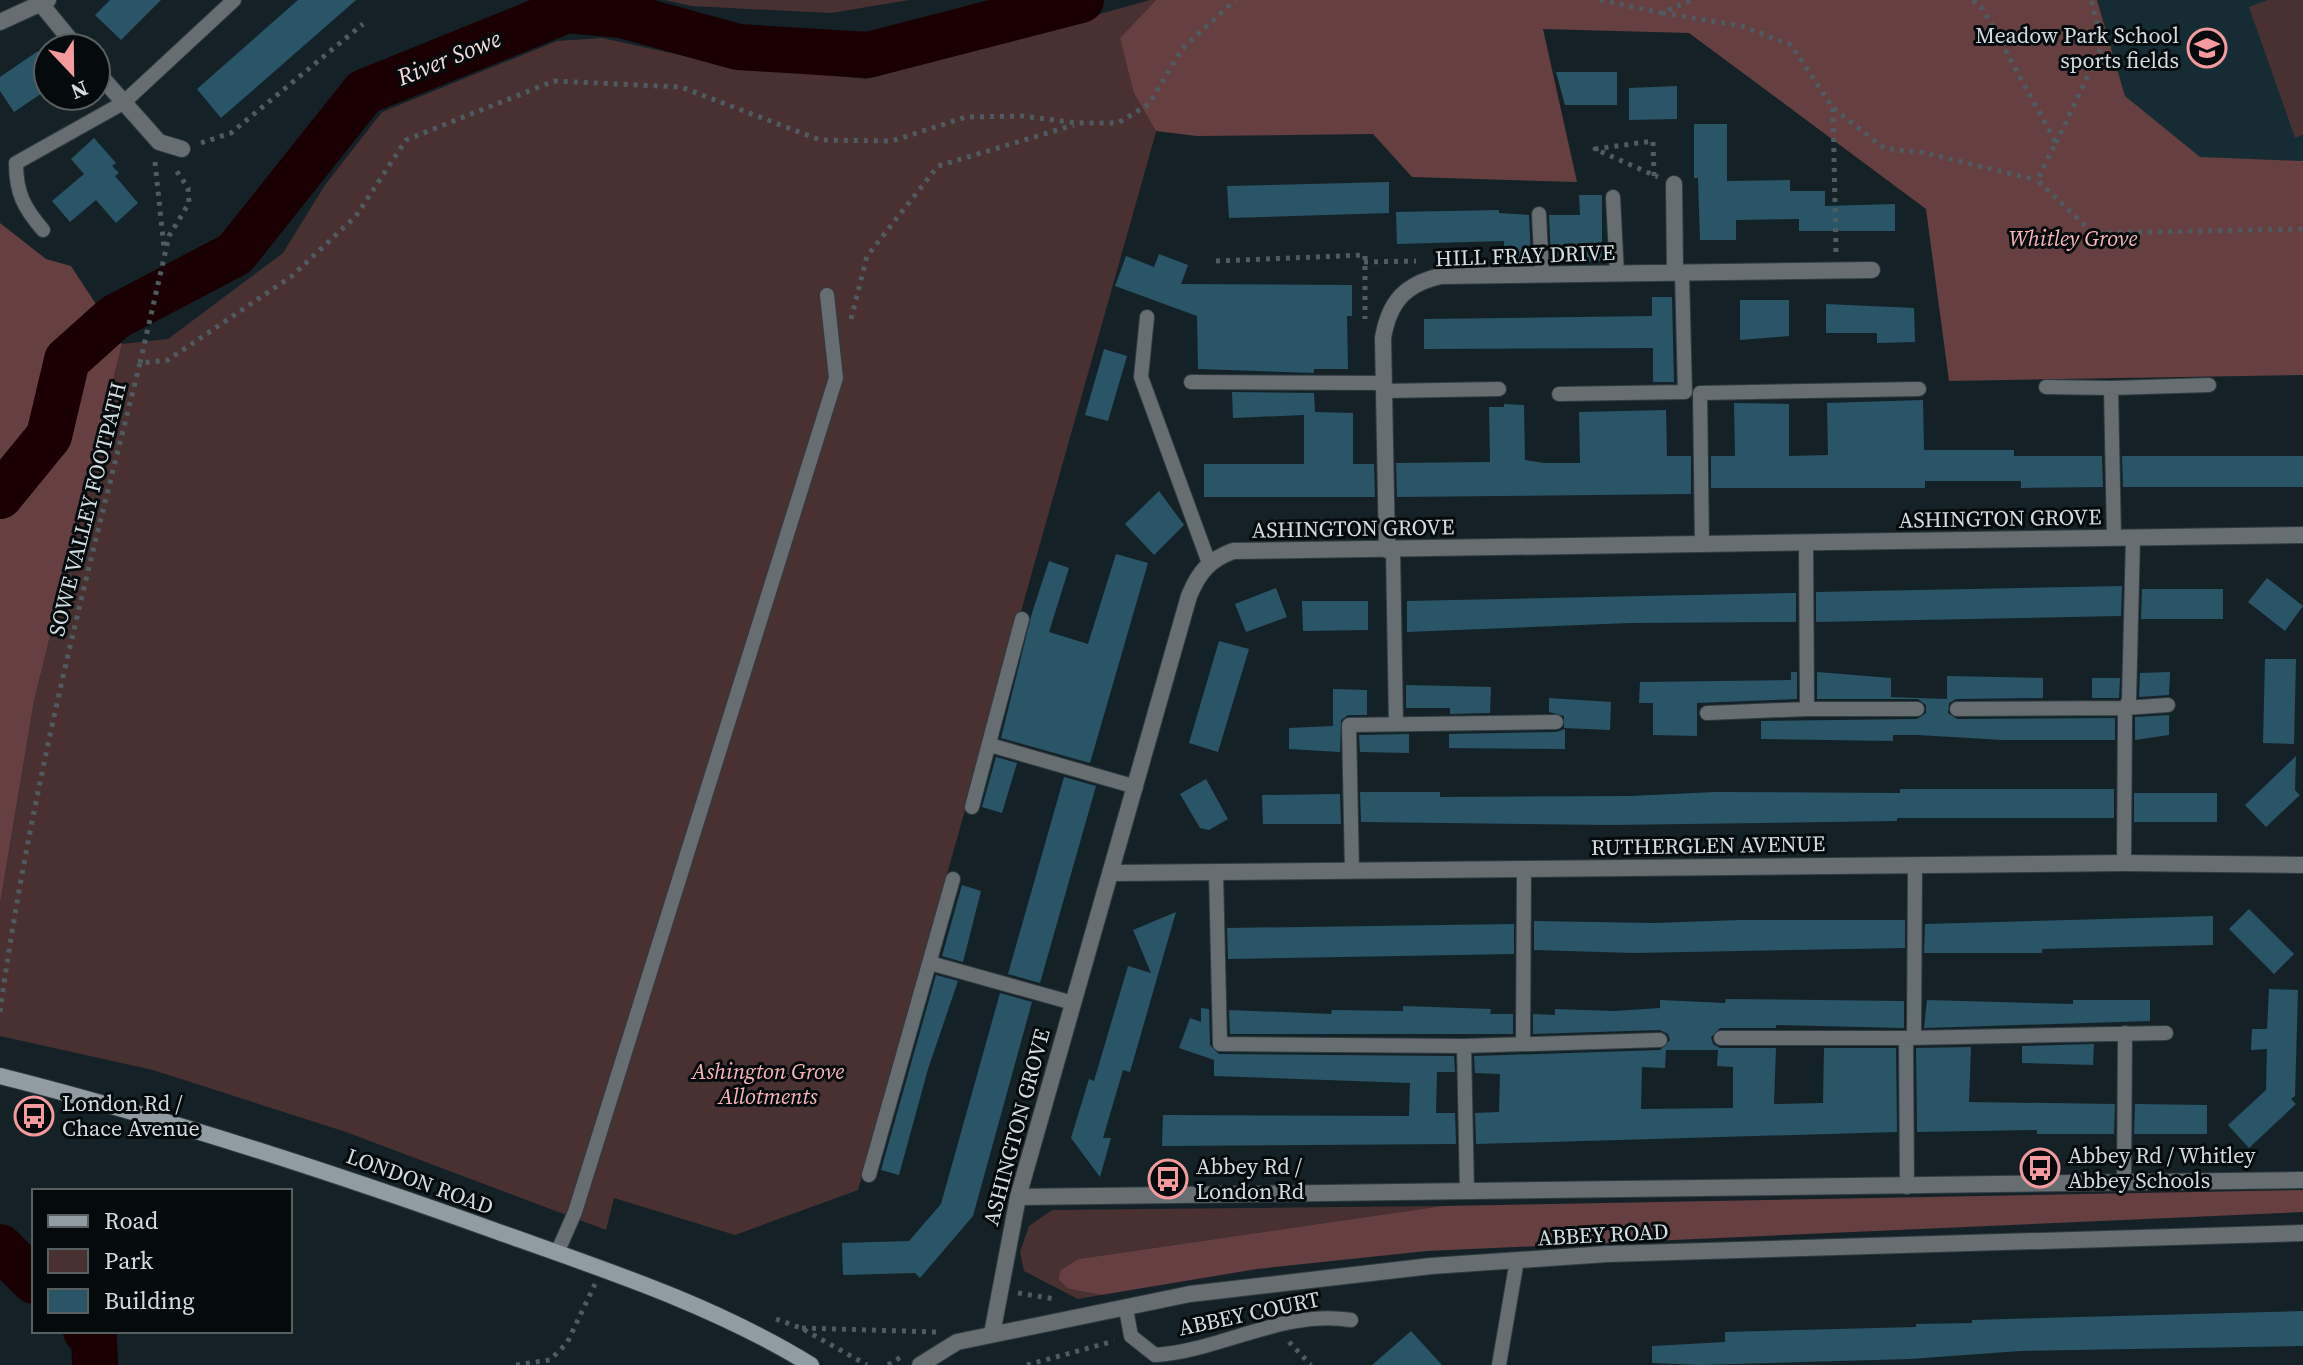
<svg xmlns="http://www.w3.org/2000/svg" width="2303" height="1365" viewBox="0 0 2303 1365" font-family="'Source Serif 4',serif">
	<rect width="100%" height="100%" fill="#142228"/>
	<path fill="#152c35" d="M2097,0H2303V161L2200,158L2125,96Z"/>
	<path fill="#493131" d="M665,0H909L831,13L691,6Z
		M1150,0H1156L1120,38L1156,132L858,1190L735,1235L614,1198L606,1230L346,1132L153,1070L0,1036V904L34,701L122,344L168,339L283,253L325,185L382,112L557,41L602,38L730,66L866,79Z
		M2268,0H2303V135L2295,138L2249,7Z
		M1442,1206L1078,1259L1069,1289L1101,1295L1078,1299L1024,1271L1020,1252L1029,1226L1052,1210Z"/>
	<path fill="#663f40" d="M1156,0H2097L2125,96L2200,157L2303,161V375L1949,381L1926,209L1689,33L1543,29L1577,182L1412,177L1373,134L1197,136L1156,131L1134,93L1120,38Z
		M0,223L46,259L71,266L122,344L34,701L0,904Z
		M2303,1190V1212L1427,1251L1257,1269L1101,1295L1069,1289L1059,1280L1060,1271L1078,1259L1442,1206Z"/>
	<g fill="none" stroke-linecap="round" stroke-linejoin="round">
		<path stroke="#1b0003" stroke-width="46" d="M0,496L49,436L67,360L115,317L235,254L364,92L567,10L622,15L738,47L868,55L1081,0
			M0,1247L34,1281
			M86,1331L94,1339L95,1365"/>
	</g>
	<path fill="#2a5566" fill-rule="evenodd" d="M110,0H161L121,40L95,15Z
		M298,0H356L221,118L197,89Z
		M38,51L48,65V89L14,112L0,91V77Z
		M1556,72H1617V105H1565Z
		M1677,86V119L1629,120V88Z
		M1694,124H1727V181L1790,180V191H1825V206L1895,204V231H1799V219L1736,220V240H1700L1698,178H1694Z
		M94,138L116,163L112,166L119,173L115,176L138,203L116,223L96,200L70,222L52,201L84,174L71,159Z
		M1389,182V213L1229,218L1227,186Z
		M1579,195H1602V261L1560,262V258L1551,259L1549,215H1580Z
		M1499,210V213L1529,215L1531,259L1504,261V241L1397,244L1396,212Z
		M1159,254L1188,265L1181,284L1352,285V316H1347L1348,369H1314V373L1198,369L1197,316L1115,286L1126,256L1154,267Z
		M1652,297H1672L1674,382H1653V348L1424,349V319L1652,316Z
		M1740,300H1789V336L1740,340Z
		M1826,304L1914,308L1915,342L1877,343V333H1826Z
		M1104,349L1127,356L1108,421L1085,415Z
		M1232,392L1314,393L1315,412L1353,413V464H1374L1375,497H1204V464H1304V415L1233,418Z
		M1923,400L1924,450H2014V456H2102L2103,487L2021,488V481H1925V488H1711V456H1735L1734,403L1789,404V456L1828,455L1827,403Z
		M1504,404L1524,405L1525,460L1544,463H1580L1579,412L1666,410L1667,456H1691V494L1397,497L1396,463L1490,462L1489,407H1504Z
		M2122,456H2303V487H2123Z
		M1159,491L1184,525L1154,555L1125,524Z
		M1116,554L1148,563L1090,763L1001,738L1032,613L1049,561L1069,568L1049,632L1088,644Z
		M2267,578L2303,606L2285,631L2248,602Z
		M2122,586L2121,616L1816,622V592Z
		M1276,588L1287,617L1246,632L1235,604Z
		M2142,589H2223V619H2141Z
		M1796,593V622L1630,623L1407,632V601Z
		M1302,601H1368V630L1303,631Z
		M1219,641L1249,649L1218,752L1189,743Z
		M2265,659H2296L2294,744L2263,743Z
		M1791,672H1797V699L1697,703V736L1653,735V703H1639L1640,682L1791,680Z
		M1817,672L1891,678V697L1947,699V676L2043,678V698L1956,699L1949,703L1948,713L1957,719L2115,718V740H2003L1918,735H1893V741L1761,739V721L1917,719L1926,713V705L1918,699H1817Z
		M2170,672L2169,695L2139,697L2140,673Z
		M2092,678H2120L2119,698H2092Z
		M1406,685L1491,687L1490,713L1450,714V708H1406Z
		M1333,689L1367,690V715H1348L1341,720L1340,752L1289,749V728L1333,726Z
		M1549,698L1611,702L1610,730L1564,728V716L1549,712Z
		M2169,715V735L2135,740V717Z
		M1565,729V749L1449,748V734L1556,732Z
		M1409,734V753L1360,752L1359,735Z
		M2296,756L2295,790L2300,795L2266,827L2245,805Z
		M996,757L1017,763L1002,813L982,807Z
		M1064,777L1096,786L1040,983L1008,974Z
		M1206,779L1228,819L1209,830L1200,828L1180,794Z
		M1900,789H2114V818H1897V821L1611,825L1361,822L1360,792H1440V797L1631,796L1715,792L1900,793Z
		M2134,793H2217V822H2134Z
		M1340,794L1341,824H1263L1262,795Z
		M962,885L981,891L963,962L942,956Z
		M2249,909L2294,954L2274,974L2229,929Z
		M1176,912L1130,1072L1123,1070L1103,1138H1111L1100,1177L1071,1138L1089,1079L1094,1081L1128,966L1151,973L1133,930Z
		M2213,916V945L2042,949V953H1924L1925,924Z
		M1740,920H1905V948L1634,953L1534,950V921L1654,923Z
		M1514,924V954L1228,959L1227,928Z
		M936,975L958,981L928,1069L899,1175L881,1170Z
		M2269,989L2298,990L2295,1096L2291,1099L2296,1104L2249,1148L2228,1125L2266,1090L2267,1049L2251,1050L2252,1029H2267Z
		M1000,993L1032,1002L973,1216L920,1278L915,1273L843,1275L842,1243L909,1241L941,1204Z
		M1726,999L1904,1001V1028L1776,1025V1028H1720L1711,1037L1713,1044L1720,1048H1776L1774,1104L1823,1103L1824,1048H1896L1897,1132L1476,1144L1475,1113L1499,1112L1500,1074L1475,1073L1474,1056L1660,1050L1670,1040L1668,1034L1660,1030L1533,1034V1014L1555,1015V1009L1614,1011L1660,1008V1000L1725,1003ZM1666,1050H1718L1717,1066L1733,1067V1108L1641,1109L1642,1067L1665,1068Z
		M2073,1000H2150V1021L1924,1028L1927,1000L2073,1004Z
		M1403,1006L1491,1009L1490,1014H1513V1034H1230L1229,1010L1331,1014L1332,1010L1403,1011Z
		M1201,1008L1209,1009L1210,1045L1219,1054L1454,1056L1455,1072H1437L1436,1113H1455L1456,1144L1162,1146L1163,1115L1409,1116L1410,1083L1214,1076V1060L1179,1048L1190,1018L1201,1022Z
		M2094,1044L2093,1065L2022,1063V1046Z
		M1971,1047L1969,1102L2115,1104L2114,1134H2037V1130L1917,1132L1916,1048Z
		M2135,1104L2207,1105V1134H2134Z
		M2303,1311V1346L2020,1351L1910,1359L1701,1365L1652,1363V1346L1725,1342V1332L1916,1327V1324L1972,1323V1320Z
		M1411,1331L1442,1365H1372Z"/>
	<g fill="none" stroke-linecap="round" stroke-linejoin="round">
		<g stroke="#2f3c42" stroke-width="16">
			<path id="lane" d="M1613,197L1617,274
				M1539,214L1542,275
				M43,230C24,208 16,193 16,163L123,103L234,0
				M1147,317L1141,377L1209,563
				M1191,382L1384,383
				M2046,387L2111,388L2114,538
				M2111,388L2209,385
				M1384,391L1499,389
				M1559,394L1685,392L1682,273
				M2133,538L2129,700L2125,708L2168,705
				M1702,545L1700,393L1919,389
				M1393,550L1396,724
				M1807,709H1917
				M1957,709L2125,708L2124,863
				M1707,713L1807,709L1806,543
				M990,745L1136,787
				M972,807L1022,619
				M1352,871L1349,725L1556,722
				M1216,872L1220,1044L1464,1046
				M930,963L1073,1003
				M1721,1038H1906
				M1914,1038L1915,865
				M1523,1044L1524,869
				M869,1175L953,879
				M2124,1184L2125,1033
				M1907,1187L1906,1038L2166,1033
				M1467,1192L1464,1046L1660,1040
				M557,1253L575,1212L836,378L827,295
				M1126,1309L1131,1336L1155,1355
				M1155,1355C1220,1351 1284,1309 1351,1320
				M1499,1365L1517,1260"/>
		</g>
		<g stroke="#2f3c42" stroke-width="18">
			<path id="street" d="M41,4L77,48
				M0,22L48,0
				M96,71L159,142L182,149
				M1674,184L1675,273
				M1387,550L1383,338C1389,302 1405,284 1441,276L1872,270
				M1113,873L2124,863L2303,865
				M1018,1197L2303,1180
				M992,1334L1018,1197L1189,596C1199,572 1209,560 1233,551L2303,535
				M920,1365L957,1342L1190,1294L1431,1266L1607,1254L2303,1233"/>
		</g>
		<g stroke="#2f3c42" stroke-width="18">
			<path id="secondary" d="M0,1076C167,1118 331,1172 493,1230C602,1269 712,1304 811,1365"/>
		</g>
		<path stroke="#4e5b60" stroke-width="5" stroke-dasharray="4 6" stroke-linecap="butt" d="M1600,0L1662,13L1691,0
			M1973,0L1983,9L2056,143L2037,180L2093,233L2303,229
			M1662,13L1742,26L1791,45L1833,108L1884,148L1925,153L2037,180
			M1833,108L1836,253
			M201,143L231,133L363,24
			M2056,143L2103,44L2091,0
			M155,162L164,248
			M1654,176L1653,141L1595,149L1658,177
			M1216,261L1365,255V319
			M1364,262L1416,261
			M851,319L867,256L938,166L1074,125
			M140,363L169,236L189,203L188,188L174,167
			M0,1012C30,792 86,578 140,363L168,360L292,276L356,216L406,140L554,81L681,87L820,140L892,141L966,117L1021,116L1078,123H1118L1149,104L1182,49L1235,0
			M1018,1293L1055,1299
			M776,1319L801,1328L867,1365
			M802,1328L936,1332
			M1289,1342L1311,1365
			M516,1365L550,1360L567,1343L595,1284
			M888,1365L901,1357
			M1027,1365L1114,1341"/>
		<use href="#lane" stroke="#676e72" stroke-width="14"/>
		<use href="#street" stroke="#676e72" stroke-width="16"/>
		<use href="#secondary" stroke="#909ca1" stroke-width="16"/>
	</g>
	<defs>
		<g id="school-ring" transform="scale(2)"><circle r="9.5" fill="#050b0d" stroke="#f59b9e" stroke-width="1.5"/><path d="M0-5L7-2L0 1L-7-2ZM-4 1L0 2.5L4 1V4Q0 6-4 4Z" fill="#f59b9e"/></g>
		<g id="bus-ring" transform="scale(2)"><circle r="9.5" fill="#050b0d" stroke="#f59b9e" stroke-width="1.5"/><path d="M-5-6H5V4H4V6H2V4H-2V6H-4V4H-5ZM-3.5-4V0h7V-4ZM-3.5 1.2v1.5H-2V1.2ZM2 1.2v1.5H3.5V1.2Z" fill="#f59b9e"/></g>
	</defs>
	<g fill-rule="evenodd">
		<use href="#school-ring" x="2207" y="48"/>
		<use href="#bus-ring" x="34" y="1116"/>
		<use href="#bus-ring" x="2040" y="1168"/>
		<use href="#bus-ring" x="1168" y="1179"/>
	</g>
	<g text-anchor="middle" stroke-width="6" stroke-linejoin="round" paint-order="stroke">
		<g font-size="22" fill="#d3dce0" stroke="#050b0d" text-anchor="start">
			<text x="2179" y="43" text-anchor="end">Meadow Park School<tspan x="2179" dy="25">sports fields</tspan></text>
			<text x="62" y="1111">London Rd /<tspan x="62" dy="25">Chace Avenue</tspan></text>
			<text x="2068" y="1163">Abbey Rd / Whitley<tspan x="2068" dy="25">Abbey Schools</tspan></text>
			<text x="1196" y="1174">Abbey Rd /<tspan x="1196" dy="25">London Rd</tspan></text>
		</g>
		<g font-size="22" font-style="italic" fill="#feb5b7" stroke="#050b0d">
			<text x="2073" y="246">Whitley Grove</text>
			<text x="768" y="1079">Ashington Grove<tspan x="768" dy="25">Allotments</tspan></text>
		</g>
		<g font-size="22" fill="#d3dce0" stroke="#050b0d">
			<text transform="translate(1525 255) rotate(-2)" y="8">HILL FRAY DRIVE</text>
			<text transform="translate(87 509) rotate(-76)" y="8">SOWE VALLEY FOOTPATH</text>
			<text transform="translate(2000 518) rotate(-1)" y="8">ASHINGTON GROVE</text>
			<text transform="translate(1353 528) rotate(-1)" y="8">ASHINGTON GROVE</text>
			<text transform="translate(1708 845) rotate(-1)" y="8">RUTHERGLEN AVENUE</text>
			<text transform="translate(1016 1127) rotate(-75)" y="8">ASHINGTON GROVE</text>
			<text transform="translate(420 1181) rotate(20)" y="8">LONDON ROAD</text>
			<text transform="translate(1603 1234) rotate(-3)" y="8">ABBEY ROAD</text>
			<text transform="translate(1249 1313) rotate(-12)" y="8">ABBEY COURT</text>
		</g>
		<g font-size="24" font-style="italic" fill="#f8dada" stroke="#050b0d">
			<text transform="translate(449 58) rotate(-22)" y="8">River Sowe</text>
		</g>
	</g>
	<rect x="32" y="1189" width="260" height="144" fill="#050b0d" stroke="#575f61" stroke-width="2"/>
	<rect x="48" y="1215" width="40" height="12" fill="#909ca1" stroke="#575f61" stroke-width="2"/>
	<text x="104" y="1229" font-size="24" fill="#d3dce0">Road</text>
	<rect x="48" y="1249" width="40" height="24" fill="#493131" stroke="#575f61" stroke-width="2"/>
	<text x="104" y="1269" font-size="24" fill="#d3dce0">Park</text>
	<rect x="48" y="1289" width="40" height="24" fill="#2a5566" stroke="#575f61" stroke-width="2"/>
	<text x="104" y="1309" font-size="24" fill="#d3dce0">Building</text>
	<g transform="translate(72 72) rotate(158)"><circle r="38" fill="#050b0d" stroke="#575f61" stroke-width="2"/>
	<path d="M0-6L14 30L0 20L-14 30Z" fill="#f59b9e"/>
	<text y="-12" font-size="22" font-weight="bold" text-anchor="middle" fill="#d3dce0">N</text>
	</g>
</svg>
